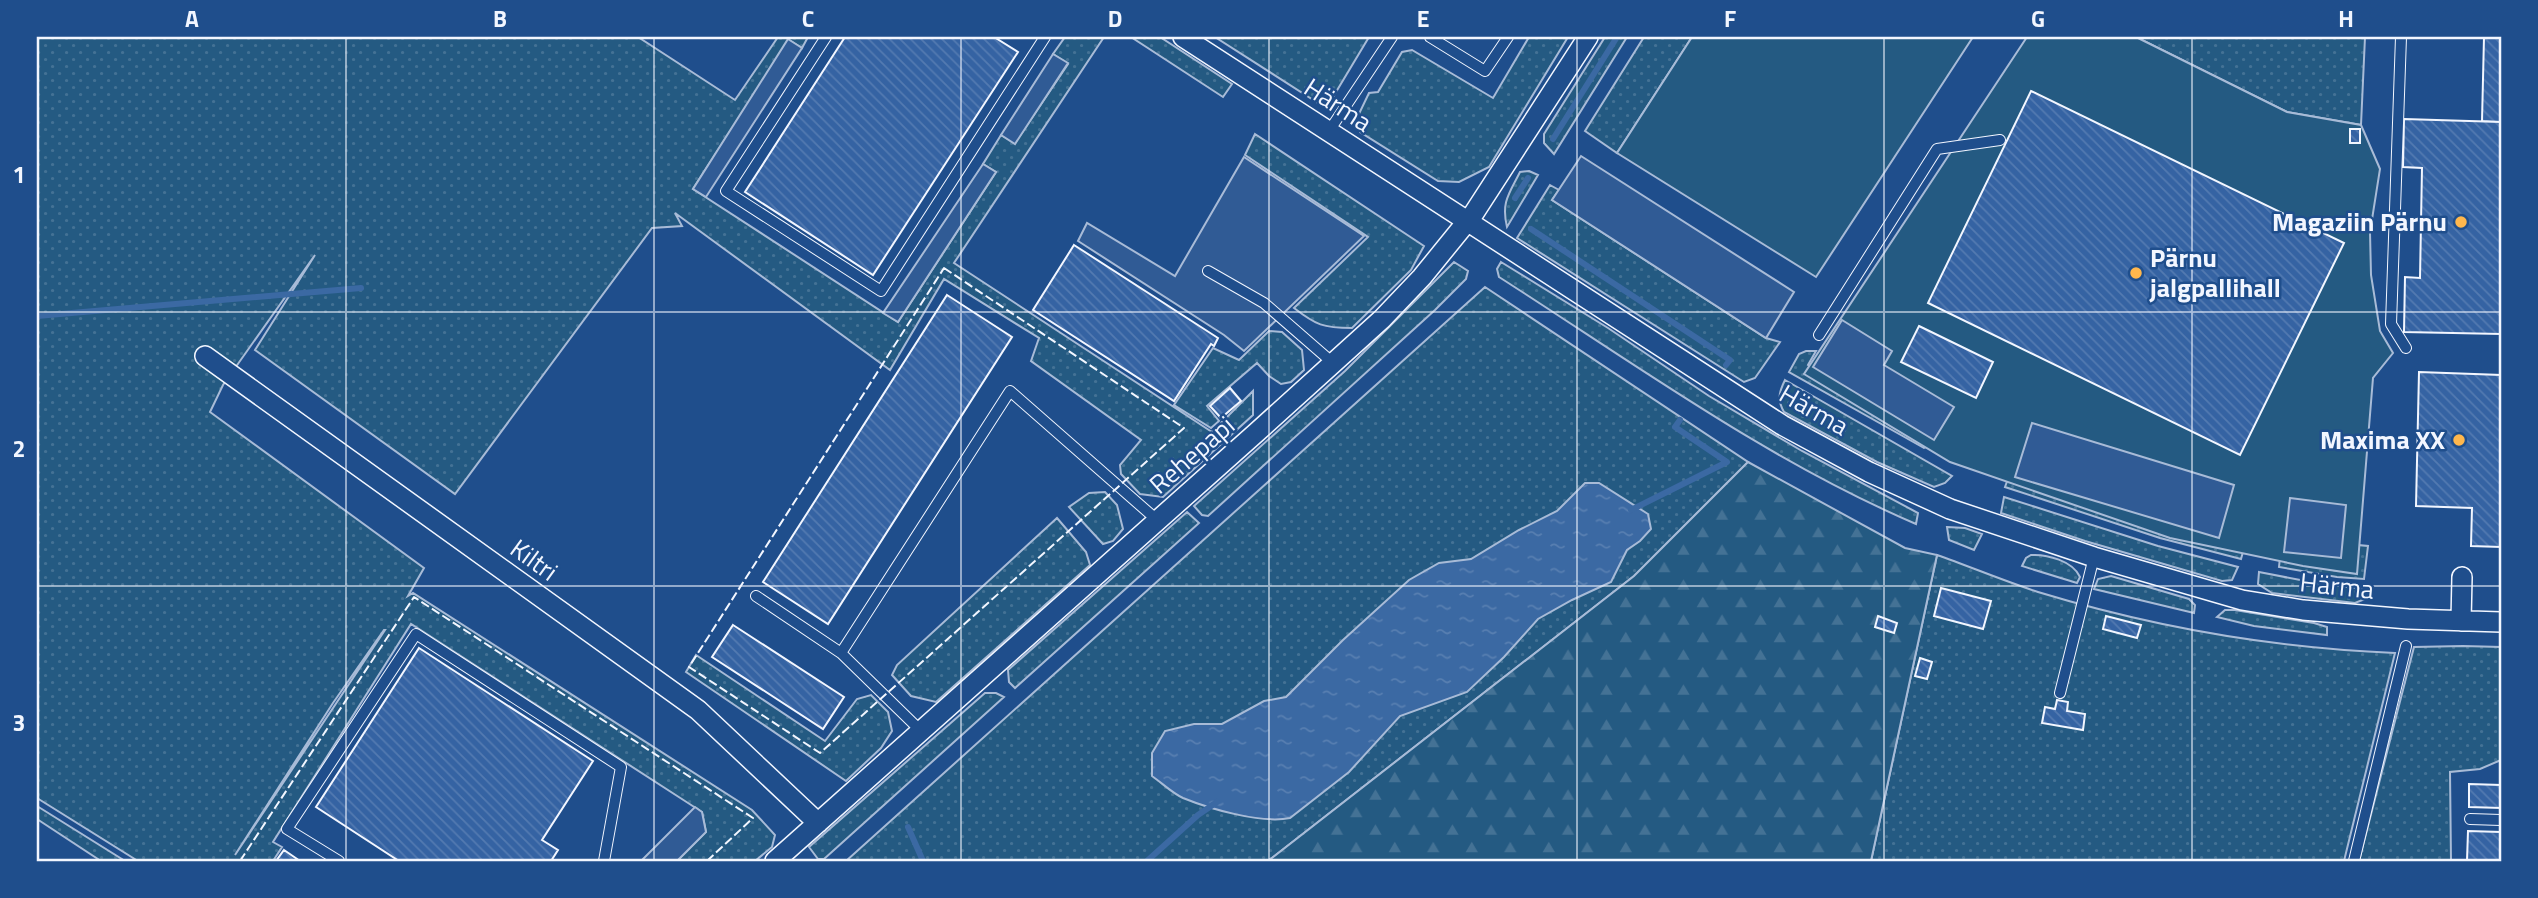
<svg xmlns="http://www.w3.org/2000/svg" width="2538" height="898" viewBox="0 0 2538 898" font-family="'Titillium Web',sans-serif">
	<defs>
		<pattern id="grass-dots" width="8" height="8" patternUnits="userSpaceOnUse" patternTransform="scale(1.75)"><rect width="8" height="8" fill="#245a82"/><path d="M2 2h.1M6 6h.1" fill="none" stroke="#447295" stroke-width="1.8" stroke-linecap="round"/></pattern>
		<pattern id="forest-firs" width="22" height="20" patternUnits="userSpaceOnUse" patternTransform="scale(1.75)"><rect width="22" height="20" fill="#245a82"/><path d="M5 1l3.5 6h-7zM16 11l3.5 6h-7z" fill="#447295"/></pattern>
		<pattern id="water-ripples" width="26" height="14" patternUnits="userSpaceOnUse" patternTransform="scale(1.75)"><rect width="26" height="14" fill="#3b69a3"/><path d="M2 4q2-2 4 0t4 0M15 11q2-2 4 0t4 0" fill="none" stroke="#587fb1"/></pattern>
		<pattern id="building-back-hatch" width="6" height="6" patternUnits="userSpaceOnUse" patternTransform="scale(1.75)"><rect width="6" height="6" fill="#3563a3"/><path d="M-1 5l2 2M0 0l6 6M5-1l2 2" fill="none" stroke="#537ab1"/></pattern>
	</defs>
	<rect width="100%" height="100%" fill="#1f4e8c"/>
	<path fill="url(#grass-dots)" stroke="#a8bbd7" stroke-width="2" fill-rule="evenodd" d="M37,37H638L735,100L778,37H808L802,48L789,40L693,189L898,322L996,172L983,164L1001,135L1015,143L1068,64L1053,54L1065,37H1104L954,263L1212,432L1253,391V415L1163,497L1140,494L1121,474L1120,465L1141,440L1031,361L1039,338L944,279L890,370L675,213L682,226L652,228L455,494L255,350L315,255L223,385L210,412L424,568L408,596L413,593L752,810L775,835L772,847L755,861H677L706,832L702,812L411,624L273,842L282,847L273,861H138L37,798ZM384,630H385L235,855L333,703Z
		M1131,37H1160L1232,84L1223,97Z
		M1215,37H1369L1330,102L1318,103Z
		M1529,37H1568L1489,167L1459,182L1438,181L1360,132L1356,120L1369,93L1378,92L1402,52L1412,50L1493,98Z
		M1605,37H1627L1554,154L1544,143V134Z
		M1644,37H1692L1617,153L1585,131Z
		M2136,37H2365L2361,125L2287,112Z
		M1255,134L1424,246L1411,270L1352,328C1323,328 1316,325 1294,308L1368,237L1245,155Z
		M1529,171L1538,175L1507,227C1501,202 1509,194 1520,172Z
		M1550,185L1559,190L1552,200L1766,338L1780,342L1755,378L1744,382L1517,238Z
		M1454,262L1468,271L1466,279L1435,310L1208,516L1202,515L1194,506L1345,371Z
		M1501,262L1608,328L1709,396L1802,451L1918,513L1916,524C1767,460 1635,364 1499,277L1497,269Z
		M1485,287L1748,462L1634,576L1268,861H846Z
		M1269,331L1282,332L1302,350L1304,370L1291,382L1281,384L1269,376L1257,363L1207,406L1219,421L1211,428L1174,405L1213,348L1239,360Z
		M1806,351H1816L1808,365L1867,401L1953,435L1924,448L1789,372L1799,354Z
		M1785,380L1952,476L1945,483L1934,487L1877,462L1784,412C1777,400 1779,392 1785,380Z
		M2015,459L2246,541L2241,559L2160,538L2005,487Z
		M1105,492L1117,505L1123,529L1113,541L1103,544L1069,507L1089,493Z
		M2004,497L2158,546L2238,567L2232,580L2222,581L2085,541L2001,513Z
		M1187,512L1199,523L1015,688L1009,682L1008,670Z
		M1057,518L1086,552L1090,565L936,702L911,696L892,675L897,665Z
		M1947,527L1965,528L1982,534L1974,550L1949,540Z
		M2282,538L2368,546L2364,579L2337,577L2279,567Z
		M1937,555C1971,567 2004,581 2038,592C2153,627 2274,648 2395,653L2344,861H1871Z
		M2031,555C2047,554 2073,561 2080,577L2077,583L2022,566L2026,558Z
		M2259,572L2321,584L2366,589L2365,599L2355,603L2272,593L2258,584Z
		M2111,576L2189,599L2195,605L2194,613L2094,589L2098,579Z
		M2225,610H2235L2314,623L2327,627V635L2254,626L2217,617Z
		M2463,646L2501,647V760L2480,769L2450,772L2451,861H2359L2414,647Z
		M696,655L825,741L857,699L871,695L888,712L892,731L881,748L846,781L686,672Z
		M985,693H996L1004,697L824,859H818L809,847Z
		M37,806L125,861H101L37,819Z"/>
	<path fill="url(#forest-firs)" stroke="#a8bbd7" stroke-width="2" d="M1748,462L1905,548L1937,555L1871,861H1268L1634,576Z"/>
	<path fill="#245a82" stroke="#a8bbd7" stroke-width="2" d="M1692,37H1973L1816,277L1617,153Z
		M2027,37H2136L2287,112L2361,125L2380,169L2370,232L2371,275L2380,331L2393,353L2373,378L2357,574L2303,566L2170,538L1950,462L1804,374Z"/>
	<path fill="#305b95" stroke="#a8bbd7" stroke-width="2" d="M788,39L802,48L706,197L693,189Z
		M1053,54L1068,63L1015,144L1001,135Z
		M1581,156L1794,292L1766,338L1552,200Z
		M1244,157L1364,236L1244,351L1224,335L1078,241L1087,223L1175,276Z
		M983,164L996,172L898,322L883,313Z
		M1842,320L1892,351L1884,365L1954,407L1934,440L1813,367Z
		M2032,423L2234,485L2219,538L2015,477Z
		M2290,498L2346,505L2341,558L2284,552Z
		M695,807L702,812L706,832L677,861H641Z"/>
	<path fill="url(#water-ripples)" stroke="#a8bbd7" stroke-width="2" d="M1585,483H1599L1648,514L1651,529L1640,541L1627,550L1611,582L1572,600L1538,619L1504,657L1467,692L1400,716L1349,772L1290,818C1262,824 1210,809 1183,798C1172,793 1162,783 1152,776V753L1165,731L1194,724H1222L1264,701L1286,697L1343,640L1409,580L1439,563L1471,559L1519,530L1557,511Z"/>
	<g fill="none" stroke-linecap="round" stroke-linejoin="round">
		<path stroke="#3b69a3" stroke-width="6" d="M1553,139L1617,37
			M1515,198L1528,178
			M1531,229L1730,360L1726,365
			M37,316L361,288
			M1631,510L1727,462L1675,427L1680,420
			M908,827L923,861
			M1147,861L1198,815L1217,802"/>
	</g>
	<path fill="url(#building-back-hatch)" stroke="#f2f6ff" stroke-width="2" d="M845,37H994L1018,52L873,275L745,192Z
		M2484,37H2501V122L2482,121Z
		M2031,91L2344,243L2240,455L1928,303Z
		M2404,119L2501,122V334L2404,332L2405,277L2420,278L2422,168L2403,167Z
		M2350,129H2360V143H2350Z
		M1074,245L1218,338L1214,346L1211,344L1174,401L1033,310Z
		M947,295L1012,337L828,624L763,582Z
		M1919,326L1993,362L1976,398L1901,362Z
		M2419,372L2501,375V547L2471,546L2472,508L2416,506Z
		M1230,388L1241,401L1221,418L1210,406Z
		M1941,588L1991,601L1983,629L1934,616Z
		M1878,616L1897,623L1894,633L1875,627Z
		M2106,616L2141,625L2137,638L2103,629Z
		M733,625L844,697L823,729L712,657Z
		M419,648L593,761L542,840L558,850L551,861H399L316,807Z
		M1920,658L1932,662L1927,679L1915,676Z
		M2057,700L2068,702L2067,711L2085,714L2083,730L2042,723L2045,707L2055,709Z
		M2469,784L2501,785V808L2469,807Z
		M2468,831L2501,832V861H2467Z
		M284,850L300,861H276Z"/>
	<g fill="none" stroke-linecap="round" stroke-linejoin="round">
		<g stroke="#f2f6ff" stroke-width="12">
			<path id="lane" d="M826,37L726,191L881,291L1045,37
				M1430,37L1485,71L1508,37
				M2401,37L2391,324L2406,348
				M1329,131L1392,37
				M1208,271L1264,303L1333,363
				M1819,335L1937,149L2000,140
				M756,596L841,653L1010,391L1157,520
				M841,653L921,731
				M2060,693L2094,557
				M2470,819L2501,820
				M339,861L287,829L416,634L621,767L604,861
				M2354,861L2406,646"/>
		</g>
		<g stroke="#f2f6ff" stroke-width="22">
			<path id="street" d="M1183,37L1782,425L1869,472L1950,509L2094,557L2242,600L2303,610L2408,619L2501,622
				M205,356L698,710L818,823
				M2461,621L2462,577
				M775,861L1257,432L1382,319L1422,277L1474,213L1588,37"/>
		</g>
		<use href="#lane" stroke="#1f4e8c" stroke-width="10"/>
		<use href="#street" stroke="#1f4e8c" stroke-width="19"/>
		<path stroke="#f2f6ff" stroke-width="2" stroke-dasharray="9 3.5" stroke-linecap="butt" d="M944,268L1184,428L820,753L689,667Z
			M240,861L414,597L753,818L707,861"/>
	</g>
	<path fill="none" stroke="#f2f6ff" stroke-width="2" stroke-opacity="0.55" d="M346,37V861M654,37V861M961,37V861M1269,37V861M1577,37V861M1884,37V861M2192,37V861M37,312H2501M37,586H2501"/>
	<g fill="#ffb74d" stroke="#1f4e8c" stroke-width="2.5">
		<circle cx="2461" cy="222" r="7"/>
		<circle cx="2136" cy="273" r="7"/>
		<circle cx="2459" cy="440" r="7"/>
	</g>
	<g text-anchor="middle" stroke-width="5" stroke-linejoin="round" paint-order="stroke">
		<g font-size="26" fill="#f2f6ff" stroke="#1f4e8c">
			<text transform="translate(1338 105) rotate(33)" y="9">Härma</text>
			<text transform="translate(1814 410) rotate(30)" y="9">Härma</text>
			<text transform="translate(1192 455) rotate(-41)" y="9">Rehepapi</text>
			<text transform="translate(534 560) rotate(36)" y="9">Kiltri</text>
			<text transform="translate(2337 586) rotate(6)" y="9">Härma</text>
		</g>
		<g font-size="26" font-weight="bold" fill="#f2f6ff" stroke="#1f4e8c" text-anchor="end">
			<text x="2447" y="231">Magaziin Pärnu</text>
			<text x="2150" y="267" text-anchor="start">Pärnu<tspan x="2150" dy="30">jalgpallihall</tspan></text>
			<text x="2445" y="449">Maxima XX</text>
		</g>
	</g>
	<rect width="2538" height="898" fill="none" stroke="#1f4e8c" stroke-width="77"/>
	<rect x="38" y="38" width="2462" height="822" fill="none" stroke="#f2f6ff" stroke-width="2.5"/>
	<g font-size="23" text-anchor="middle" font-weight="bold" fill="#f2f6ff">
		<text x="192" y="27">A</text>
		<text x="500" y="27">B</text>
		<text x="808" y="27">C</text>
		<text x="1115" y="27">D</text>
		<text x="1423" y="27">E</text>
		<text x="1730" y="27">F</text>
		<text x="2038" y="27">G</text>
		<text x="2346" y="27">H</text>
		<text x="19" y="183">1</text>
		<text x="19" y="457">2</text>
		<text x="19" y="731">3</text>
	</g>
</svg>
